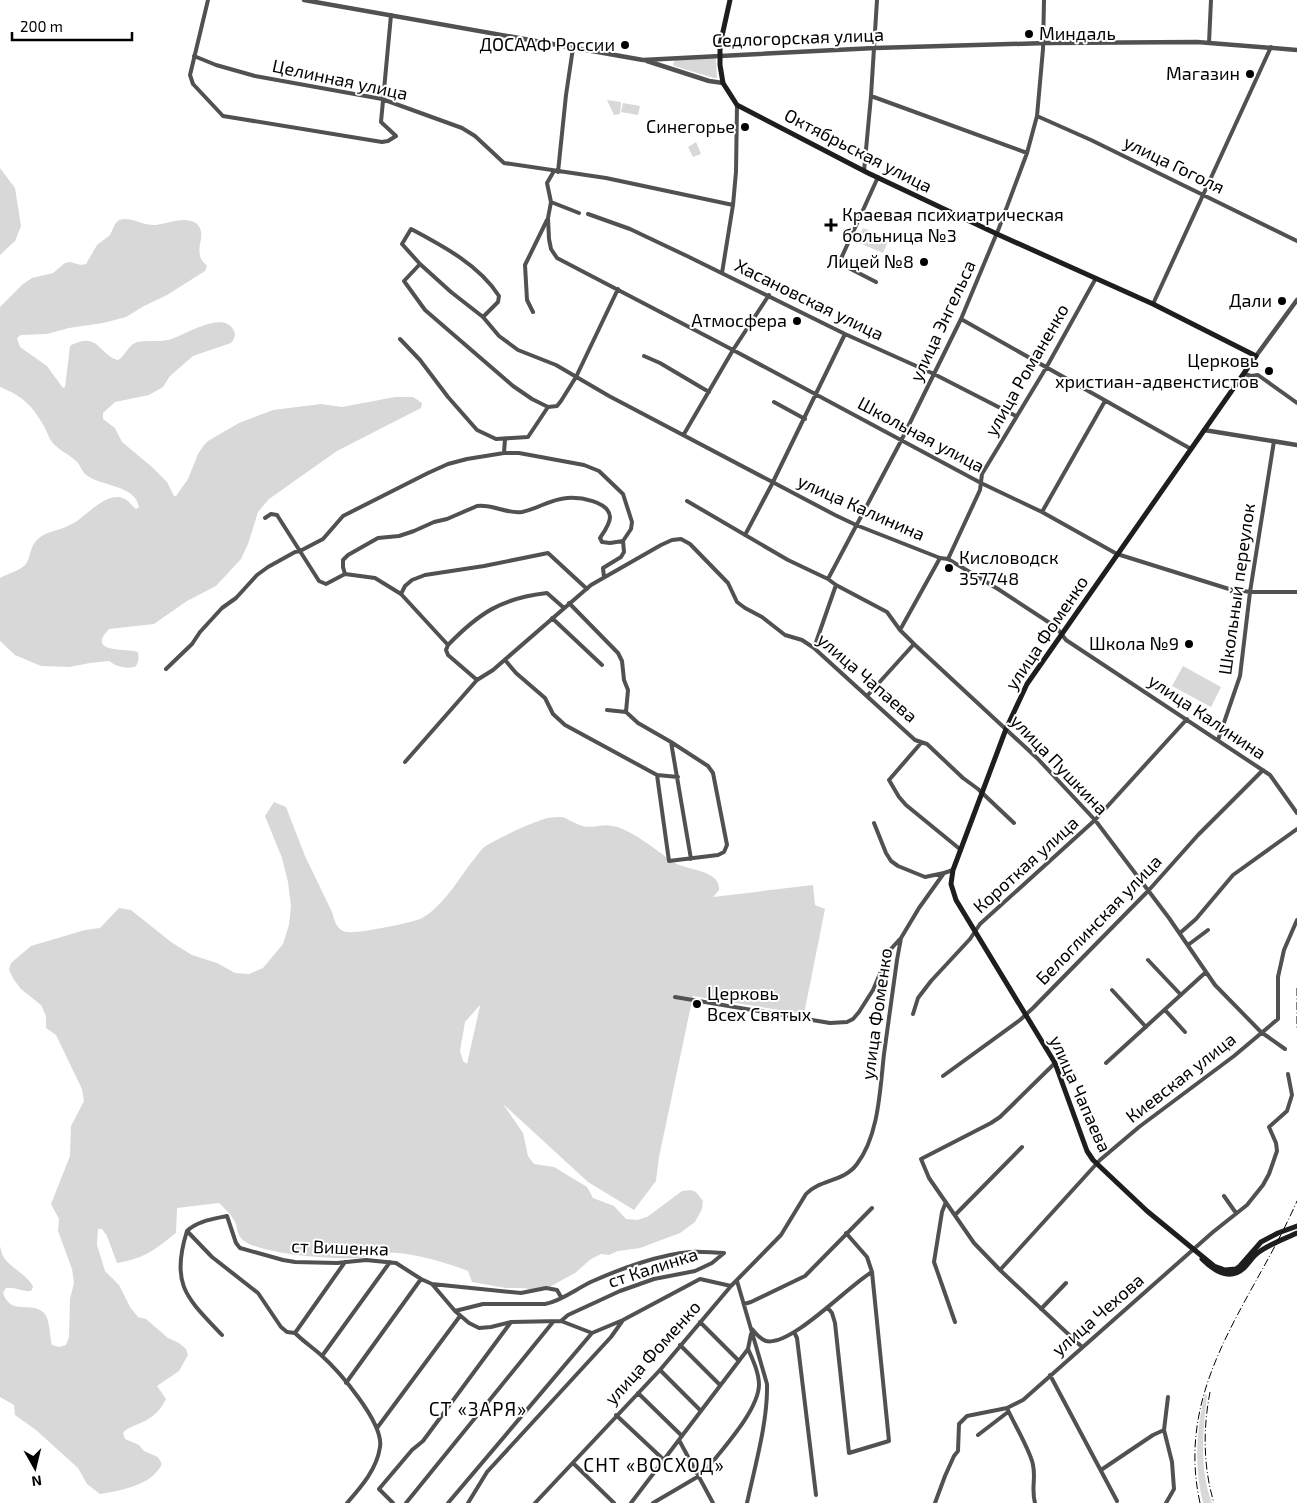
<svg xmlns="http://www.w3.org/2000/svg" width="1297" height="1503" viewBox="0 0 1297 1503" font-family="'Exo 2',sans-serif">
	<rect width="100%" height="100%" fill="#fff"/>
	<path fill="#d8d8d8" fill-rule="evenodd" d="M714,58L716,60L717,78H714L674,66L673,64L675,60Z
		M607,100L621,102L620,114L614,115Z
		M623,103L640,106L638,115L621,112Z
		M696,142L701,154L693,157L688,147Z
		M0,168L15,188L21,226L15,241L0,255Z
		M124,219C134,219 142,224 152,225C166,225 183,215 196,223C207,234 197,243 200,255C200,259 204,263 207,266L205,271L167,295L144,306L126,317L103,323L69,328L47,334L21,335L17,338L20,347L47,366L63,388L65,387L70,346C99,330 99,356 118,360C126,355 127,346 137,342C145,340 158,342 168,340C183,337 220,310 233,329C237,335 234,339 231,343L193,356L170,376L163,387L149,395L115,402L103,413V419L115,428L122,442L152,467L167,482L174,496H176L188,479L198,454L204,445L208,441L239,423L273,410L321,404L342,407L395,397H413L422,403L421,408L337,451L269,499L258,512L248,544L241,559L216,586L187,601L154,624L109,629C85,654 128,648 138,652C139,659 139,662 135,667C125,669 117,667 109,661L90,663L69,667L41,666L15,655L0,641V578C7,574 18,571 24,566C32,558 28,548 38,539C48,530 60,531 72,524C85,518 107,489 125,499C129,501 132,506 136,509L139,507C135,484 100,487 85,474C81,470 80,464 76,461C69,454 58,450 52,442C49,438 47,432 45,428C33,406 24,397 0,387V307L23,284L32,278L53,273L65,263L70,262L81,265L86,264L97,245L110,235L115,224L119,220Z
		M863,228L889,239L883,253L857,242Z
		M1183,666L1221,687L1211,707L1172,686Z
		M274,802L286,807L305,856L332,912C334,919 336,928 343,931C351,936 409,923 420,919C424,917 430,913 433,910C448,897 459,879 471,863C475,859 478,853 483,848C491,841 537,820 548,818C569,815 563,819 580,825C591,830 602,823 613,826C635,831 656,851 675,863C686,870 721,870 719,890L713,897L813,885L815,905L825,909L804,1014L693,996L659,1157L656,1181L634,1210L588,1182L503,1104L523,1133L528,1156L534,1164L554,1167L587,1187L593,1198L614,1206L626,1219L637,1220L647,1217L682,1191L691,1190L696,1192L703,1201L702,1209L695,1222L680,1233L640,1248L618,1251L609,1255L601,1254L591,1259L575,1273L542,1291L523,1288H506L472,1282L468,1271C448,1263 407,1251 386,1253C377,1254 366,1258 356,1258C335,1260 253,1254 241,1238C238,1235 237,1228 236,1224C232,1215 226,1210 219,1203L177,1208L176,1233C154,1250 146,1258 117,1263L107,1236L102,1229H98L97,1245L105,1271L119,1285L130,1307L138,1317L146,1319L168,1338L179,1343L186,1349L188,1355L179,1371L157,1386L166,1399C159,1413 151,1419 136,1425C131,1427 126,1429 123,1433L125,1439L139,1445L144,1451L158,1457L162,1464C151,1486 122,1490 100,1494L87,1484L78,1468L36,1430L15,1415L14,1405L0,1397V1246C1,1250 2,1255 4,1258C11,1268 30,1277 33,1287L31,1291C22,1292 16,1287 6,1288L3,1293C11,1316 30,1301 43,1312C51,1319 49,1336 52,1345L59,1347L66,1345L69,1337L70,1299L74,1283L72,1269L58,1231L59,1219L51,1204L70,1156L71,1126L84,1101L82,1089L56,1035L46,1028V1016L41,1005L21,989L14,980L9,970L11,963L31,946L85,930L100,928L119,908L131,910L171,942L192,955L217,963L235,973L249,974L263,968L283,944L289,925L291,906L288,882L282,858L265,816ZM480,1005V1006L467,1064L463,1061L460,1051L465,1022Z
		M1205,1394L1207,1395C1203,1430 1199,1469 1212,1503H1203C1194,1468 1196,1429 1205,1394Z"/>
	<g fill="none" stroke-linecap="round" stroke-linejoin="round">
		<path stroke="#515151" stroke-width="4" d="M208,0L190,75L193,84L223,116L382,142L388,141L396,136L381,122L391,15
			M1209,43L1211,0
			M194,56L216,65L255,76L382,99L462,128L475,136L504,163L606,178L733,205
			M871,96L1027,153
			M1037,116L1091,140L1297,241
			M554,171L547,183L551,202L548,218L549,239L551,249L557,258L733,350L981,483L1042,512L1117,554L1229,589L1250,592H1297
			M864,171L871,96L877,0
			M558,172L566,95L573,48
			M551,202L579,213
			M588,214L630,229L687,256L845,334L934,374L1016,416
			M420,264L404,281L425,310L513,386L532,399L548,407
			M722,273L733,205L736,172L737,105
			M876,282L839,263L878,177
			M1153,304L1271,47
			M533,312L527,300L525,265L547,220
			M483,317L498,302L499,296C479,265 443,246 411,229L402,244L420,264L451,292L483,317L499,336L518,350L556,365L609,396L835,515L856,525L940,558L948,559L998,589L1056,627L1066,640L1270,775L1297,813
			M961,319L1191,449
			M400,339L420,360L448,397L477,430L496,439L528,437L548,407
			M644,356L660,363L709,392
			M1245,374L1251,376L1258,375L1297,403
			M774,402L805,419
			M548,407L557,406L561,401L576,377L618,289
			M684,434L733,350L769,295
			M504,453L505,439
			M687,501L788,560L828,579L836,585L887,612L900,630L914,644L1038,759L1095,820L1169,918L1215,985L1261,1032L1285,1049
			M1042,512L1105,401
			M265,518L271,514L277,515L319,581L326,584L345,574L343,567V560L348,555L378,538L399,536L414,531L434,522L447,519L477,506C493,504 506,514 522,512C537,509 551,499 567,498C579,497 609,501 610,517C610,524 604,532 600,538L602,542L610,543L623,541
			M745,535L772,484L845,334
			M948,559L980,490L982,474L1046,368L1096,278
			M345,574L375,578L401,594L448,645L446,650L448,655L477,680
			M828,579L901,441L961,319L999,228L1027,153L1037,116L1043,49L1044,0
			M401,594L405,586L412,580L425,575L484,566L548,553L587,589
			M569,603L618,653L622,661L624,680L628,690L626,712
			M552,618L602,665
			M900,630L940,558
			M448,645C479,613 502,598 547,593L564,608
			M814,648L836,585
			M505,660L516,673L545,698L553,714L565,725L657,775L678,777
			M166,669L192,644L200,632L222,608L236,598L257,575L268,567L295,552L300,551L323,539L343,516L428,473L448,464L467,459L504,453H519L584,465L599,471L623,494L632,522L631,529L623,541L624,552L621,557L603,568L604,577
			M867,696L914,644
			M607,710L626,712L638,723L671,742
			M1218,740L1240,676L1250,592L1274,441
			M921,743L889,780L899,797L906,805L961,850
			M405,762L477,680L493,670L591,585L661,545L672,540L681,539L690,544L728,583L737,602L745,608L762,617L785,635L802,640L814,648L915,740L927,744L963,778L978,789L1014,823
			M657,775L669,861L718,855L724,852L727,845L713,773L708,766L671,742L691,859
			M874,823L886,853L891,861L898,866L925,877L944,873
			M1180,933L1196,919L1233,875L1297,829
			M1188,945L1208,930
			M1148,960L1181,995
			M1112,990L1146,1027
			M675,997L830,1023L847,1022L853,1019L859,1012L873,990L890,950L900,939
			M1165,1010L1185,1032
			M913,1014L918,998L931,981L970,939L980,924L1095,820L1187,719
			M1055,1063L1000,1117L991,1123L921,1159L929,1178L974,1243L1000,1270L1082,1347
			M1106,1063L1206,972
			M943,1076L1020,1020L1033,1008L1149,890L1198,835L1263,770
			M1224,1196L1236,1213
			M946,1202L942,1212L934,1262L955,1322
			M955,1215L1022,1147
			M187,1231L212,1257L258,1293L281,1327L287,1332L295,1333C303,1341 312,1347 321,1355C339,1371 384,1423 380,1447C377,1469 361,1487 347,1503
			M1000,1270L1100,1160L1139,1127L1234,1056L1278,1019V977L1284,950L1297,920
			M737,1281L767,1384C768,1421 755,1466 747,1503
			M432,1284L521,1293L546,1288L557,1290L561,1297
			M744,1304L751,1302L805,1276L872,1208
			M828,1308L832,1313L835,1323L849,1453L889,1441L872,1272L867,1257L846,1233
			M1041,1309L1066,1283
			M455,1311L483,1304H545C562,1301 577,1288 593,1281C620,1269 661,1254 690,1252C701,1251 713,1253 724,1253
			M561,1321L568,1315L620,1291L654,1279L695,1271L712,1263L724,1253
			M700,1322L739,1361
			M752,1329C756,1334 760,1339 766,1341C791,1347 849,1285 872,1272
			M794,1332L797,1338L816,1495
			M295,1333L345,1262
			M222,1335C187,1298 170,1285 187,1231C197,1221 213,1219 227,1216L236,1243L240,1248L283,1260L295,1262L337,1263L366,1260L396,1263L421,1279L432,1284L455,1311L469,1323L479,1328L491,1327L511,1322L561,1321L592,1333L623,1320L700,1279L731,1286
			M680,1345L720,1385
			M322,1356L390,1262
			M660,1370L701,1411
			M1050,1375L1117,1501
			M346,1383L421,1279
			M638,1393L682,1436
			M1007,1408C1013,1422 1031,1452 1033,1465C1036,1479 1031,1488 1035,1503
			M616,1415L664,1460
			M377,1428L460,1316
			M978,1435L1008,1412
			M679,1440L713,1503
			M573,1463L614,1503
			M1101,1470L1153,1435L1164,1430
			M393,1503L379,1489L412,1450L423,1441L511,1322
			M406,1503L553,1322
			M448,1503L592,1333
			M468,1503L487,1472L611,1337L623,1320
			M535,1503L660,1370L731,1286L781,1235L806,1194C820,1179 844,1182 857,1164C879,1135 880,1089 884,1054C888,1023 893,991 897,960L901,938L919,908L944,873L953,870
			M631,1503L748,1349L751,1334
			M653,1503L699,1476L707,1469C723,1448 758,1411 759,1385C759,1373 753,1360 748,1349
			M935,1503L945,1476L954,1456L958,1451L959,1424L967,1416L1007,1408L1023,1400L1213,1232L1247,1205L1263,1185L1269,1174L1277,1151L1276,1143L1269,1127L1287,1111L1292,1095L1288,1074
			M1166,1503L1174,1489L1172,1462L1164,1430L1168,1397"/>
		<path stroke="#515151" stroke-width="4.5" d="M304,0L643,60L875,48L1047,43L1197,42L1297,50
			M647,61L709,81L723,83
			M1256,356L1297,300
			M1204,430L1297,445"/>
		<path stroke="#1e1e1e" stroke-width="5" d="M730,0L720,45V65L723,83L737,105L868,173L997,234L1153,304L1256,356L1027,684L1006,729L953,870L951,884L956,900L1055,1063L1087,1151L1093,1160L1147,1211L1214,1266L1225,1270L1236,1269L1240,1266L1261,1242L1278,1233L1297,1226
			M1202,1259C1214,1271 1230,1282 1245,1267C1250,1262 1253,1256 1259,1252C1270,1244 1284,1239 1297,1233"/>
		<path stroke="#000" stroke-width="1" stroke-dasharray="8 2.5 1 2.5" stroke-linecap="butt" d="M1297,988V1028
			M1210,1392C1203,1428 1203,1467 1214,1503
			M1200,1503C1174,1385 1253,1302 1297,1201"/>
	</g>
	<g fill="#000" stroke="#fff" stroke-width="2">
		<circle cx="1029" cy="34" r="5"/>
		<circle cx="625" cy="45" r="5"/>
		<circle cx="1250" cy="74" r="5"/>
		<circle cx="745" cy="127" r="5"/>
		<path d="M828.5 217.5h5v5h5v5h-5v5h-5v-5h-5v-5h5z"/>
		<circle cx="924" cy="262" r="5"/>
		<circle cx="1282" cy="301" r="5"/>
		<circle cx="797" cy="321" r="5"/>
		<circle cx="1269" cy="371" r="5"/>
		<circle cx="949" cy="568" r="5"/>
		<circle cx="1189" cy="644" r="5"/>
		<circle cx="697" cy="1004" r="5"/>
	</g>
	<g text-anchor="middle" stroke-width="4" stroke-linejoin="round" paint-order="stroke">
		<g font-size="18" fill="#000" stroke="#fff" text-anchor="end">
			<text x="1039" y="40" text-anchor="start">Миндаль</text>
			<text x="615" y="51">ДОСААФ России</text>
			<text x="1240" y="80">Магазин</text>
			<text x="735" y="133">Синегорье</text>
			<text x="842" y="221" text-anchor="start">Краевая психиатрическая<tspan x="842" dy="21">больница №3</tspan></text>
			<text x="914" y="268">Лицей №8</text>
			<text x="1272" y="307">Дали</text>
			<text x="787" y="327">Атмосфера</text>
			<text x="1259" y="367">Церковь<tspan x="1259" dy="21">христиан-адвенстистов</tspan></text>
			<text x="959" y="564" text-anchor="start">Кисловодск<tspan x="959" dy="21">357748</tspan></text>
			<text x="1179" y="650">Школа №9</text>
			<text x="707" y="1000" text-anchor="start">Церковь<tspan x="707" dy="21">Всех Святых</tspan></text>
		</g>
		<g font-size="18" fill="#000" stroke="#fff">
			<text transform="translate(798 38) rotate(-2)" y="6">Седлогорская улица</text>
			<text transform="translate(340 80) rotate(12)" y="6">Целинная улица</text>
			<text transform="translate(858 151) rotate(27)" y="6">Октябрьская улица</text>
			<text transform="translate(1174 165) rotate(26)" y="6">улица Гоголя</text>
			<text transform="translate(809 300) rotate(26)" y="6">Хасановская улица</text>
			<text transform="translate(943 321) rotate(-65)" y="6">улица Энгельса</text>
			<text transform="translate(1027 370) rotate(-60)" y="6">улица Романенко</text>
			<text transform="translate(921 435) rotate(28)" y="6">Школьная улица</text>
			<text transform="translate(861 508) rotate(24)" y="6">улица Калинина</text>
			<text transform="translate(1237 589) rotate(-82)" y="6">Школьный переулок</text>
			<text transform="translate(1047 633) rotate(-56)" y="6">улица Фоменко</text>
			<text transform="translate(867 678) rotate(41)" y="6">улица Чапаева</text>
			<text transform="translate(1207 717) rotate(34)" y="6">улица Калинина</text>
			<text transform="translate(1059 765) rotate(46)" y="6">улица Пушкина</text>
			<text transform="translate(1026 865) rotate(-42)" y="6">Короткая улица</text>
			<text transform="translate(1099 920) rotate(-46)" y="6">Белоглинская улица</text>
			<text transform="translate(877 1014) rotate(-82)" y="6">улица Фоменко</text>
			<text transform="translate(1181 1078) rotate(-38)" y="6">Киевская улица</text>
			<text transform="translate(1080 1094) rotate(66)" y="6">улица Чапаева</text>
			<text transform="translate(340 1248) rotate(2)" y="6">ст Вишенка</text>
			<text transform="translate(653 1268) rotate(-18)" y="6">ст Калинка</text>
			<text transform="translate(1098 1315) rotate(-41)" y="6">улица Чехова</text>
			<text transform="translate(653 1353) rotate(-48)" y="6">улица Фоменко</text>
		</g>
		<g font-size="19" letter-spacing="1" fill="#000" stroke="#fff">
			<text x="478" y="1416">СТ «ЗАРЯ»</text>
			<text x="654" y="1472">СНТ «ВОСХОД»</text>
		</g>
	</g>
	<g transform="translate(35 1468) rotate(172)" stroke="#ffffff" stroke-width="4" paint-order="stroke">
	<path d="M0-4L9 19L0 12L-9 19Z" fill="#000000"/>
	<text y="-8" font-size="14" font-weight="bold" text-anchor="middle" fill="#000000">N</text>
	</g>
	<path d="M12 32v8h120v-8" fill="none" stroke="#000000" stroke-width="2.5"/>
	<text x="20" y="32" font-size="15" fill="#000000" stroke="#ffffff" stroke-width="4" paint-order="stroke">200 m</text>
</svg>
